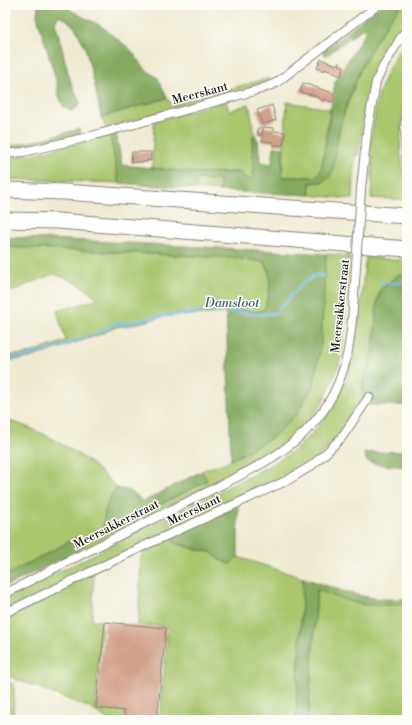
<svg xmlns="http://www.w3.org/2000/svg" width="412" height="725" viewBox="0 0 412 725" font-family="'Libre Bodoni',serif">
	<rect width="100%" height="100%" fill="#fdfcf7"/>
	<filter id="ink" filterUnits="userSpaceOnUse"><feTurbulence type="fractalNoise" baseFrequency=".025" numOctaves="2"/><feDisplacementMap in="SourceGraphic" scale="8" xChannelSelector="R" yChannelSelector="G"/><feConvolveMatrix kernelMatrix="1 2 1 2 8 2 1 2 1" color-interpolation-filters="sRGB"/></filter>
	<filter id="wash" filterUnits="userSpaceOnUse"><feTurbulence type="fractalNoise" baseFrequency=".012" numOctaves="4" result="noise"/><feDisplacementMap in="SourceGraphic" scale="16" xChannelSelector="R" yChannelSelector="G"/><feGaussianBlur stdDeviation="0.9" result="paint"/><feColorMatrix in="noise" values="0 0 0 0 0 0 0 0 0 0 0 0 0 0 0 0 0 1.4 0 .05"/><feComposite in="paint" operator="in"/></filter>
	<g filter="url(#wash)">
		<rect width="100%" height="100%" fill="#efead1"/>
		<path fill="#a9c66d" stroke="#627144" d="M400,5H407V25L382,58L370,86L365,106L358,155H355L353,199L309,195L310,183L323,182L337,143L341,122L361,68L373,45Z
			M407,41V84L405,89C403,118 396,149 405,177H407V200L371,198L373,157H370C373,116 378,74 407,41Z
			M269,78L270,80L269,82L106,128L101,117L167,98L172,105Z
			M226,101L229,111L249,104L255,135L253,136C251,151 253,165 255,179L243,178L238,172L200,173L152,168L154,122Z
			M287,102L330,109L322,166L320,172L315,177H282Z
			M110,135L119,183L5,179V158L41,152Z
			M197,179L219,180L220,191L196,189Z
			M5,247L235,258L264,262C274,274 269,297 264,310L255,312L226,307V313L167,316L126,326H119L96,336L29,358L5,361V356L27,354L66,341L57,311L98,299L82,286L64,277L53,274L5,294Z
			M326,254L349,256L343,345L339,365L332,382L323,401L314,415L295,434L264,458L85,547L78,537L5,576V420C30,426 55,439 76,453C92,462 105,477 119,489H115C109,501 100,520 105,532L207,481L202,471L231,460L273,437L321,344Z
			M366,257L407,261V274L398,275L380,290L377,304L375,332L370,365L363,380L365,399L347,426L327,449L305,467L5,610V599L250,476C266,467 283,459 297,448C320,428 341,400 349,371C359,334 361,294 366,257Z
			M172,536L175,543L199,550L211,552L221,560L230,564L238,557L303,578L296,720H160L168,627L138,624L141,557L146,548Z
			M94,572L92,620L102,621L95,708L125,711L124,720H109L88,707L5,675V615Z
			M317,590L327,593L407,605V720H308Z
			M5,681L14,685L13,720H5Z"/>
		<path fill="#86ab60" stroke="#51643e" d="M38,5H66L70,10L101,26L130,49L146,70L158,78L167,98L101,117L94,82L85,47L76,29L66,19L58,16L55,23C64,49 66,78 80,102L78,107L71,111L64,107L59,96L57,83L37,16Z
			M382,5L401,6C373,39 353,80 341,123C337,138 335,155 333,171C327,183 322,182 310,183L309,195L220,191L219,180L198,179L196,189L119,183L110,135L116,133L122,165L200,173L238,172L243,174V178L254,179L252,156L253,136L255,135L258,140L260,162L272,164L274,147L283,148L282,177H315L320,172L322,166L335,82L366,31L363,28L326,56L322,51Z
			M79,129L81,135L23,149L5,151V147L39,140Z
			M5,237L130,243L326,254L321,344L313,386L296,415L273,437L231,460L226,307L255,312L264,310C269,297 274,274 264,262L235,258L5,247Z
			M407,274V405H369L362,396L363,380L370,365L375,332L377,304L380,290L398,275Z
			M407,451V467L375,464L367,461L364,453Z
			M202,471L207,481L104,533C101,521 107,499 115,489C129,489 133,491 143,502Z
			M238,506V557L230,564L220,560L211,552L199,550L175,543L172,536Z
			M78,537L85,547L5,587V576Z
			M303,578C337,588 371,604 407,598V605H364L342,599L317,590L308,720H296Z"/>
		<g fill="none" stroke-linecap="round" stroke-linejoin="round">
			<path stroke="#76bded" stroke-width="2.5" d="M379,283H398L407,280
				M127,323L154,317L210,311L223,310L254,314H267L275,313L303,283L316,275L323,276
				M5,359C42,356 83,340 117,323L124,324L127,323"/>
		</g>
		<g id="blocks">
			<path fill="#d19f8a" d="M321,59L336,65L338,63H340L339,65L344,67L341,76L325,69V71L317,68Z
				M303,83L333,93L335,97L334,100L331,102L324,99L323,101L315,96L300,92Z
				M272,105L276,120L262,124L257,110Z
				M263,127L274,128V131L285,132L283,145H273V142L262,141Z
				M258,128H263L262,135H258Z
				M132,152H151V159L150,161L147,160V162H131Z
				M105,622L166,628L157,720H124L125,711L96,708Z"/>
		</g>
	</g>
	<g filter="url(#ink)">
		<use href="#blocks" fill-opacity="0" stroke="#868376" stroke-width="1"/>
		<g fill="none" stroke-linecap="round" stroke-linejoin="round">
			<g stroke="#868376" stroke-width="10">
				<path id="minor" d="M407,114L405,128L407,166
					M5,154L23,152L84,138L261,89L276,83L378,5
					M361,189L367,132L376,82L383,67L403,34L407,31
					M5,594C53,568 102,544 151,520C173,509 195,498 217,487C258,467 301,446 327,405C352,365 351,328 355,282
					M5,613L146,545L288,480L311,466L327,452L342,437L369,397"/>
			</g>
			<g stroke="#868376" stroke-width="17">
				<path id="motorway" d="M5,190L64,192L407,216
					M5,220L58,221L407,249"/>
			</g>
			<use href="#minor" stroke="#fff" stroke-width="8"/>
			<use href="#motorway" stroke="#fff" stroke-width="15"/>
			<g stroke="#868376" stroke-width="10" stroke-linecap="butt">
				<path id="minor-bridge" d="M355,282L361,189"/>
			</g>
			<use href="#minor-bridge" stroke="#fff" stroke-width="8"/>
		</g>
	</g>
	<g text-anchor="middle" stroke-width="3" stroke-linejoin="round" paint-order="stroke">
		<g font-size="12" fill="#1c1c1c" stroke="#fdfcf7">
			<text transform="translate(200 93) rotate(-15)" y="4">Meerskant</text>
			<text transform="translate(340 306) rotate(-84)" y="4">Meersakkerstraat</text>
			<text transform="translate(194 510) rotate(-25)" y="4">Meerskant</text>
			<text transform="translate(116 524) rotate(-27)" y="4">Meersakkerstraat</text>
		</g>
		<g font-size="13" font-style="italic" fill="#405c70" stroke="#fdfcf7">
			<text x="232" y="307">Damsloot</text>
		</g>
	</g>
	<rect width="412" height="725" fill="none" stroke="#fdfcf7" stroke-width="20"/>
</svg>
